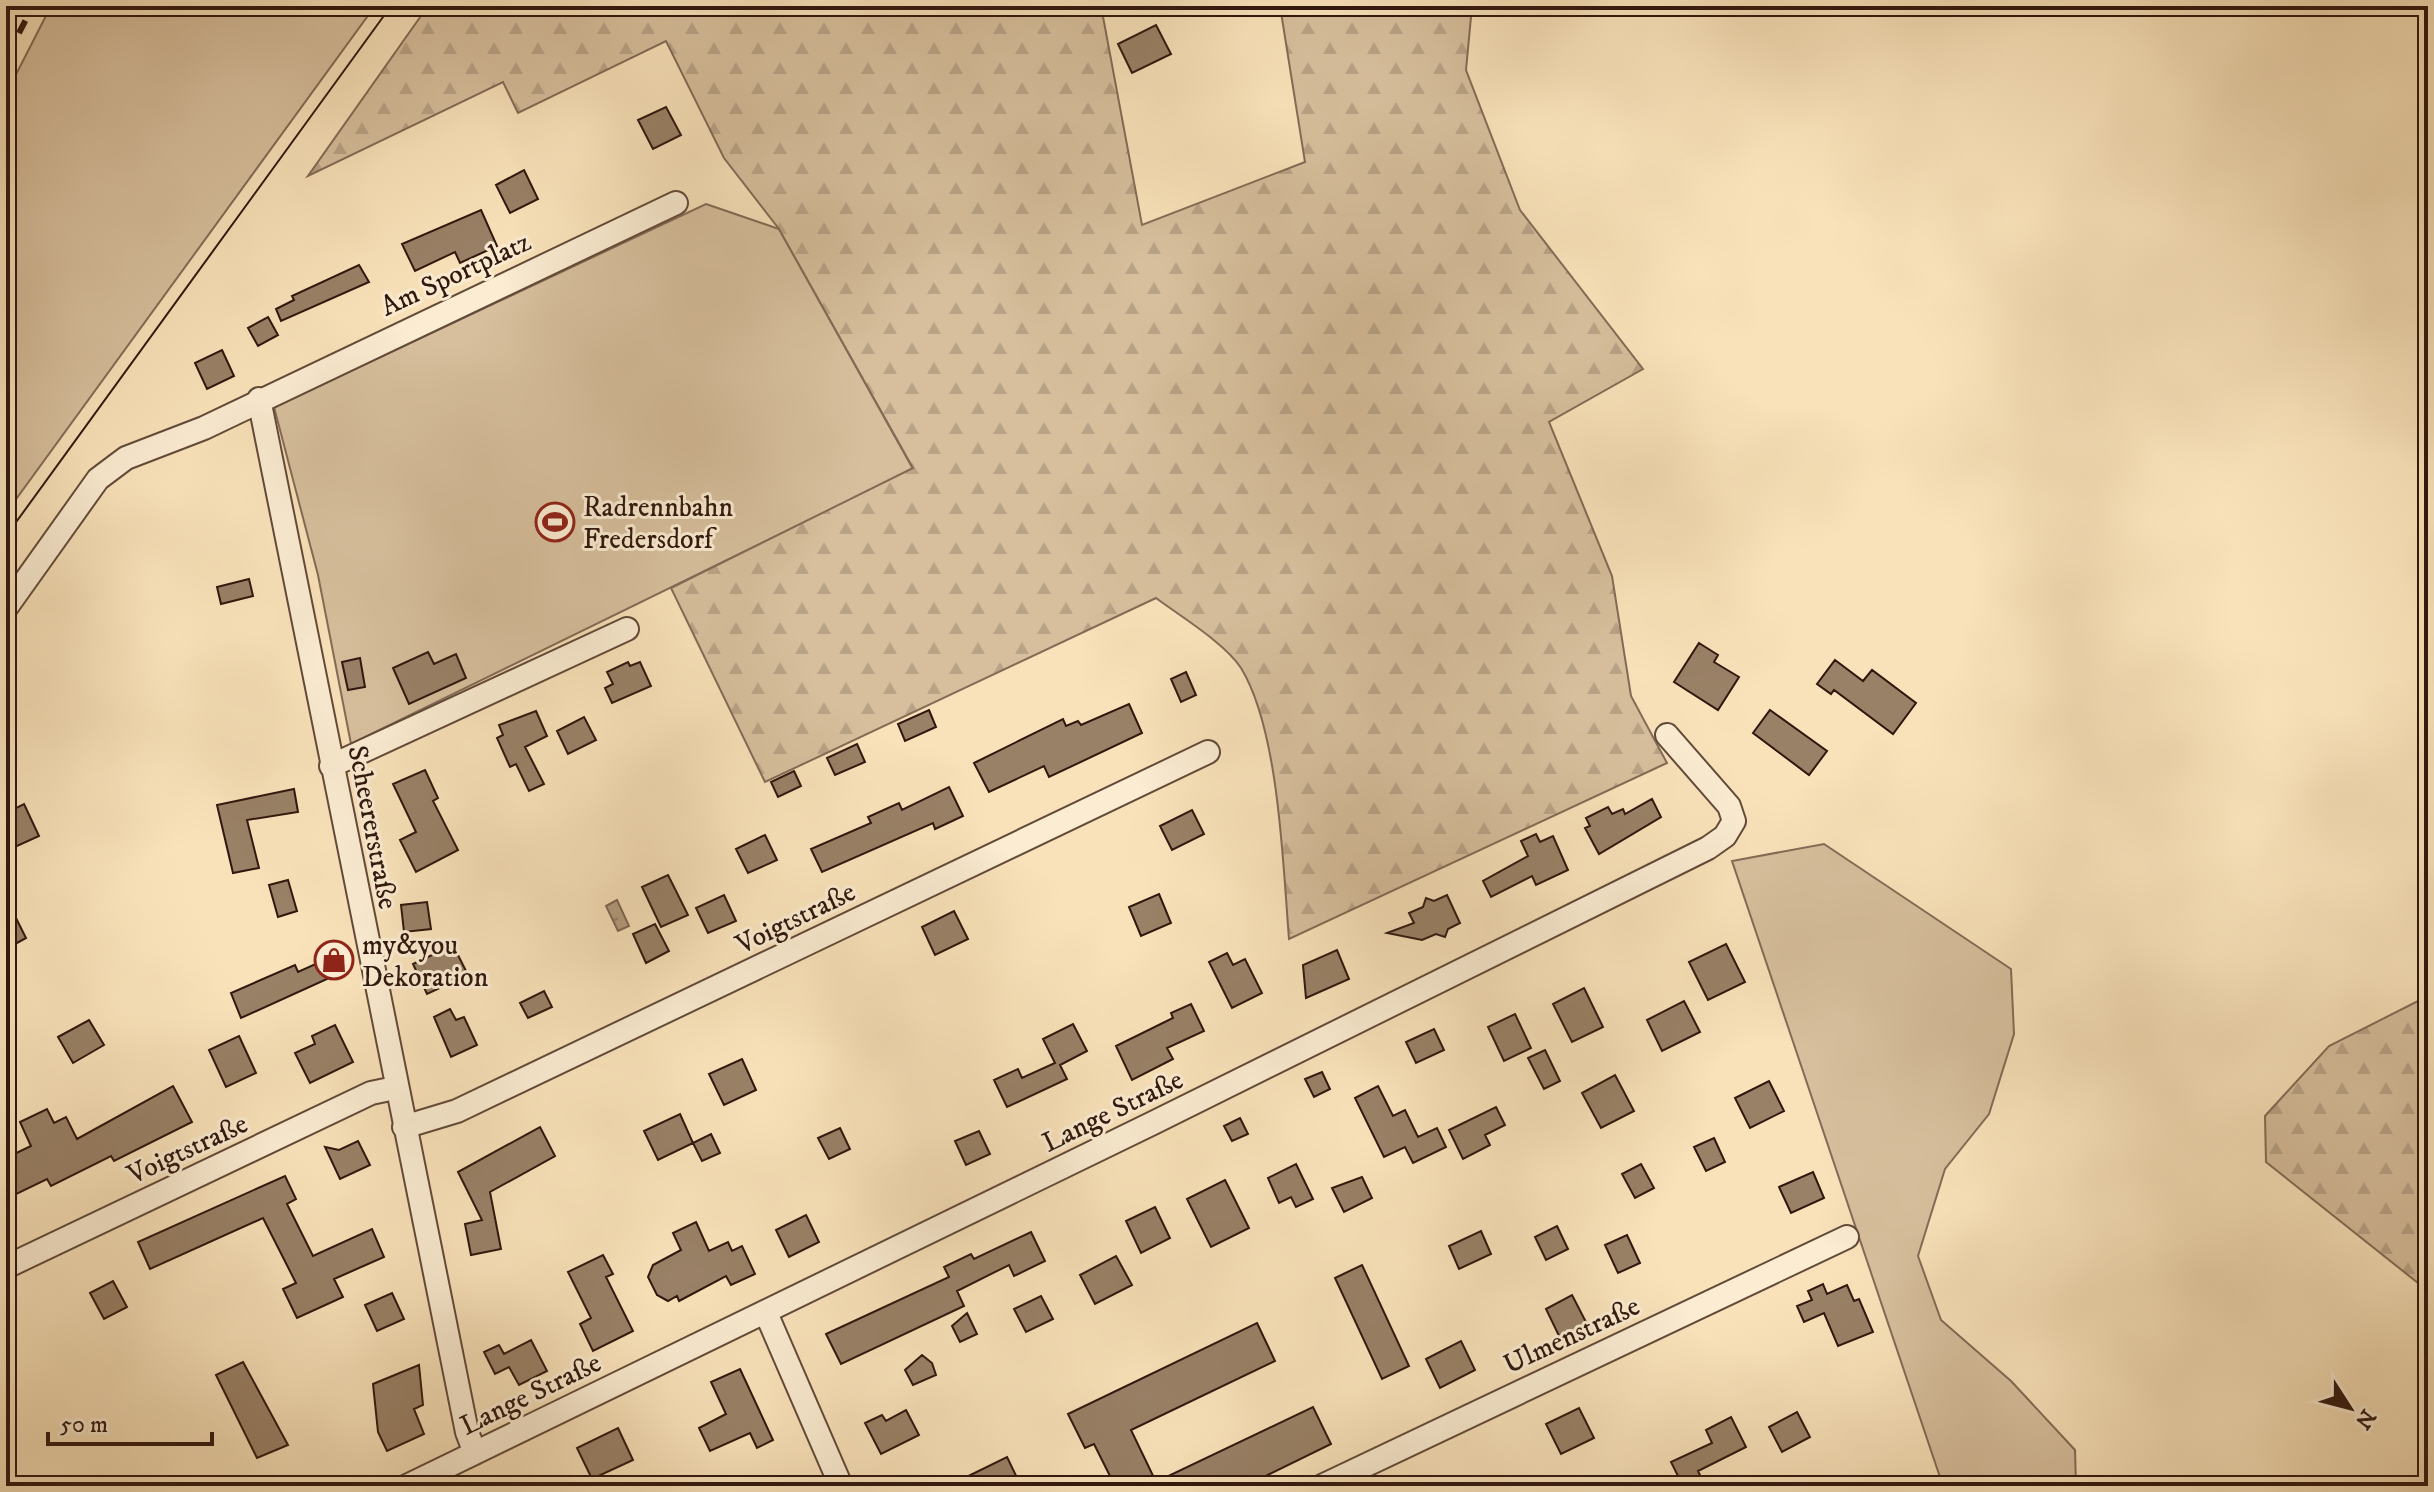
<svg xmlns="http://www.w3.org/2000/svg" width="2434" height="1492" viewBox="0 0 2434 1492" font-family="'IM FELL DW Pica',serif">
	<defs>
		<pattern id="forest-firs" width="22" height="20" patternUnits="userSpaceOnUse" patternTransform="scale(2)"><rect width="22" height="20" fill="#d7bf9d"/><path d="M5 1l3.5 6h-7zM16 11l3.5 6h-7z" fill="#b9a386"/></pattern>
		<pattern id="water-ripples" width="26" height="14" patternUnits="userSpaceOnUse" patternTransform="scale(2)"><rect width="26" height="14" fill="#b59d80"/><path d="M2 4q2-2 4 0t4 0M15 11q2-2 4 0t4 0" fill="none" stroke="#947f67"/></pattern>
	</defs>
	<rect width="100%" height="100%" fill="#f9e2ba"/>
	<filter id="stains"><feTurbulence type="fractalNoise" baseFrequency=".0025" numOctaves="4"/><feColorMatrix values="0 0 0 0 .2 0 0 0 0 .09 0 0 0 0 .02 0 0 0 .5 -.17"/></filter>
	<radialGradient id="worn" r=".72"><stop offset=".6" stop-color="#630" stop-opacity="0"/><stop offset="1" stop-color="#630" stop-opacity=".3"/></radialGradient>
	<path fill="#d7bf9d" stroke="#846b56" stroke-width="2" d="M51,6H375L6,513V94Z
		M706,204L779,229L913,469L351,744L318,575L274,407Z
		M1824,844L2011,969L2014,1034L1989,1114L1945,1169L1918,1256L1941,1320L2011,1381L2075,1450L2076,1486H1943L1732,861Z"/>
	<path fill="url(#forest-firs)" stroke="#846b56" stroke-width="2" d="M428,6H1101L1142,225L1305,162L1280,6H1472L1466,70L1520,210L1643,369L1549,422L1612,576L1631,696L1667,763L1289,939C1283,865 1279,730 1241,668C1226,644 1180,616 1156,598L765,782L671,588L913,468L779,229L724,158L666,41L518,113L503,82L308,176Z
		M2428,996V1291L2266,1162L2265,1116L2329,1046Z"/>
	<path fill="url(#water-ripples)" stroke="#806752" stroke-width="2" d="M617,900L629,926L618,931L606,906Z"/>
	<path fill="#998167" stroke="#30170e" stroke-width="2" d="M1156,25L1171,54L1132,73L1118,44Z
		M666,107L681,135L653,149L638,120Z
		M524,170L538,199L510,213L496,185Z
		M481,210L497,246L460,263L455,252L415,271L402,244Z
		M359,265L369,282L281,321L276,309L294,300L292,296Z
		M268,317L278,335L258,346L248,328Z
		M222,350L234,376L207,389L195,363Z
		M249,579L253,596L221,604L217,587Z
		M1699,643L1718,655L1714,662L1739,677L1718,710L1674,682Z
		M428,652L434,664L456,654L466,678L409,704L393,668Z
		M360,658L365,687L348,690L342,662Z
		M1835,660L1863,681L1872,670L1916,703L1893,734L1834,690L1831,694L1817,684Z
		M628,662L630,666L640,662L651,686L612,703L605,688L613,684L607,672Z
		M1186,672L1196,695L1181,702L1171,679Z
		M1129,704L1142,733L1049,777L1044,766L989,792L974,763L1063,719L1066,726L1078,721L1081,725Z
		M929,710L936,727L905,741L898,724Z
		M1770,710L1827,751L1809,775L1753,733Z
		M536,711L547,736L525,747L544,784L529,791L516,764L510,767L497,738L503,735L499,725Z
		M584,717L596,740L568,754L557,731Z
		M857,744L865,762L835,775L827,758Z
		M425,770L438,798L433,801L458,850L416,872L400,840L416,832L393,784Z
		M794,771L801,786L778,797L771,782Z
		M949,787L963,816L935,829L933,823L822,872L811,849L871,823L868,817L899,803L902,810Z
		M294,789L298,812L247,820L259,868L233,873L217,805Z
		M1652,799L1661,817L1599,854L1585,828L1590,826L1586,818L1608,807L1612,814L1623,809L1625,814Z
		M24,804L39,836L6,851V813Z
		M1192,810L1204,834L1172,850L1160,826Z
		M1536,834L1540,842L1553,836L1568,870L1536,885L1532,876L1491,897L1483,881L1528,856L1521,841Z
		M765,835L777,860L748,873L736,849Z
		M668,875L688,915L661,927L642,887Z
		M288,880L297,911L278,917L269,885Z
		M1159,894L1171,923L1141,936L1129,907Z
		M724,895L736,921L708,933L696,908Z
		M1447,895L1460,923L1448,929L1445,937L1436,934L1422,940L1387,933L1414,923L1409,913L1423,907L1426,898L1434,901Z
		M6,898L26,938L6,949Z
		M427,902L431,929L404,932L401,905Z
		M954,911L968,939L935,955L922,927Z
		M655,924L669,951L646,963L633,934Z
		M1726,944L1745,982L1708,1000L1689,962Z
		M453,945L468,975L427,994L413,964Z
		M1337,950L1349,979L1306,998L1303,965Z
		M1227,953L1233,965L1245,959L1262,993L1232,1008L1209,962Z
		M320,962L327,979L241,1018L231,993L295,965L298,972Z
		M1584,988L1603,1027L1572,1042L1553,1004Z
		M544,991L552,1007L528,1018L520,1003Z
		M1684,1001L1700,1032L1662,1051L1647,1020Z
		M1191,1004L1204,1031L1167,1048L1173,1059L1132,1080L1116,1046L1173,1018L1171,1013Z
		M450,1009L456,1020L464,1017L477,1045L451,1057L434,1017Z
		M1515,1014L1531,1048L1504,1061L1488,1027Z
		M89,1020L104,1045L73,1063L58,1037Z
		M1073,1024L1087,1051L1060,1065L1067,1079L1007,1107L994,1080L1018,1069L1022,1078L1055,1063L1043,1039Z
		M335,1025L353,1062L310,1083L295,1053L315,1044L312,1036Z
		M1434,1029L1444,1050L1416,1063L1406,1042Z
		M239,1036L256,1073L226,1087L209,1050Z
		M1545,1050L1560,1081L1544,1089L1528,1058Z
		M742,1059L756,1090L724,1105L709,1074Z
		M1322,1072L1330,1089L1314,1097L1305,1079Z
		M1615,1075L1634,1111L1601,1128L1582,1093Z
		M1769,1081L1784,1111L1750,1128L1735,1098Z
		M173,1086L192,1122L114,1161L111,1156L51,1186L47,1179L6,1199V1158L31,1146L20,1122L47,1109L54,1123L66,1117L77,1139Z
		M1378,1086L1393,1116L1405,1110L1418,1137L1437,1128L1446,1147L1413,1163L1405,1147L1384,1157L1355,1098Z
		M1496,1107L1505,1125L1485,1135L1490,1145L1463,1159L1449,1130Z
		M680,1114L693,1143L658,1160L644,1131Z
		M1240,1118L1248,1134L1232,1141L1224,1126Z
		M540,1127L555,1156L490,1192L501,1249L471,1255L465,1224L482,1220L458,1172Z
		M840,1128L850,1149L829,1159L818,1138Z
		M979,1131L990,1154L966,1165L955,1141Z
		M711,1134L720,1153L702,1161L693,1143Z
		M1714,1138L1725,1162L1706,1171L1694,1147Z
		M358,1141L370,1165L340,1179L325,1147L339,1150Z
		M1296,1164L1313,1199L1296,1207L1291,1197L1279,1203L1268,1178Z
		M1641,1164L1654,1188L1635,1198L1622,1174Z
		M1813,1172L1824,1198L1791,1213L1779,1187Z
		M285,1176L296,1199L287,1204L313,1256L372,1229L384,1257L334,1279L343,1297L297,1318L283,1289L296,1283L263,1218L150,1269L138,1242Z
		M1362,1177L1372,1198L1344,1212L1332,1188Z
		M1225,1180L1249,1228L1211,1247L1187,1199Z
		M1155,1207L1170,1238L1141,1253L1126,1221Z
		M806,1215L819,1242L789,1257L776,1230Z
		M696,1222L709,1251L728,1242L732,1251L742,1246L755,1274L731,1285L726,1276L679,1301L677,1296L668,1301L657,1295L648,1277L653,1265L681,1250L673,1233Z
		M1557,1226L1568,1249L1546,1260L1535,1237Z
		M1481,1231L1491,1254L1459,1269L1449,1246Z
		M1031,1232L1045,1261L1014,1276L1009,1265L957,1291L964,1306L841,1364L826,1334L949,1277L944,1267L971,1254L974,1259Z
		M1627,1235L1640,1263L1618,1273L1605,1245Z
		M603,1255L613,1274L606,1277L633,1331L593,1351L580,1324L591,1318L568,1272Z
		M1116,1256L1132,1285L1095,1304L1080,1275Z
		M1362,1265L1409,1366L1382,1379L1335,1278Z
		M113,1281L127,1307L104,1319L90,1293Z
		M1823,1284L1827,1294L1847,1285L1854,1301L1859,1299L1873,1332L1838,1346L1824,1313L1804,1322L1797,1306L1812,1300L1808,1291Z
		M392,1293L404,1319L377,1331L365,1305Z
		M1572,1295L1587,1324L1560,1338L1546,1309Z
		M1041,1296L1053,1319L1026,1332L1014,1309Z
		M967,1313L977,1334L960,1342L952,1326Z
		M1257,1323L1275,1361L1131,1430L1156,1482L1313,1407L1331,1444L1245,1486H1115L1094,1444L1085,1448L1068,1414Z
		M531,1340L547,1371L519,1385L509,1367L495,1374L484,1352L499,1345L504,1354Z
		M1461,1341L1475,1370L1440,1388L1426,1359Z
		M922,1355L932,1363L936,1375L913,1385L905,1370Z
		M243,1362L288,1445L257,1458L216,1375Z
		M419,1365L423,1405L414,1409L424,1434L387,1451L378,1432L373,1384Z
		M740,1369L773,1440L757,1448L750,1433L710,1451L699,1428L726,1414L711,1382Z
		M1579,1408L1594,1438L1561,1454L1546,1424Z
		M906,1410L919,1435L881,1454L865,1423L882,1415L886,1421Z
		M1797,1412L1810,1437L1782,1452L1769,1427Z
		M1731,1417L1746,1447L1698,1471L1705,1486H1683L1671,1462L1712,1443L1706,1430Z
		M618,1428L633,1460L592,1479L577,1448Z
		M1007,1457L1021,1486H948Z"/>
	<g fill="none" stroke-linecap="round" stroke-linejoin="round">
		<g stroke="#624a39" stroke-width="26">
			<path id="minor" d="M259,399L467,1432L475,1453
				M6,608L98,479L126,458L204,428L676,203
				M331,766L627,629
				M404,1127L457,1111L1208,752
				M6,1267L371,1093L395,1088
				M766,1313L841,1486
				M407,1486L1153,1123L1708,848L1725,836L1734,821L1729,806L1667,735
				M1322,1486L1847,1237"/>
		</g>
		<use href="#minor" stroke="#fbecd2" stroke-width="22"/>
		<path stroke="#30170e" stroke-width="2" d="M6,536L391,6"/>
		<path stroke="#30170e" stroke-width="6" stroke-dasharray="14 14" stroke-linecap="butt" d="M6,58L33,6"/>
	</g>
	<defs>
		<g id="stadium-ring" transform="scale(2)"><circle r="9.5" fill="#fbecd2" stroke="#8f2418" stroke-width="1.5"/><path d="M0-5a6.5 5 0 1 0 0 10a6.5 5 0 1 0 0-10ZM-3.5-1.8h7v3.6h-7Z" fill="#8f2418"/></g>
		<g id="shop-ring" transform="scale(2)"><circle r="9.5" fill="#fbecd2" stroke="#8f2418" stroke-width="1.5"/><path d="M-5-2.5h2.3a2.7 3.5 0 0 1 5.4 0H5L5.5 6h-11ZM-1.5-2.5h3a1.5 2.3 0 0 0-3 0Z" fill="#8f2418"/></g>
	</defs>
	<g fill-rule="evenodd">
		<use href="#stadium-ring" x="555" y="522"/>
		<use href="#shop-ring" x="334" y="960"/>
	</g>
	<g text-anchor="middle" stroke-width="6" stroke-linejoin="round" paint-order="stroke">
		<g font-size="28" fill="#30170e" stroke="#fbecd2">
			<text transform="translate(455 273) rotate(-25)" y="10">Am Sportplatz</text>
			<text transform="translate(374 827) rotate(79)" y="10">Scheererstraße</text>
			<text transform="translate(795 917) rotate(-26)" y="10">Voigtstraße</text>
			<text transform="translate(1112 1110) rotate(-26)" y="10">Lange Straße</text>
			<text transform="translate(187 1148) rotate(-25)" y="10">Voigtstraße</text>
			<text transform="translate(1571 1334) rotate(-25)" y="10">Ulmenstraße</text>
			<text transform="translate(530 1393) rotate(-26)" y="10">Lange Straße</text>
		</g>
		<g font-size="28" fill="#30170e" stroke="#fbecd2" text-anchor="start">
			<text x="583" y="516">Radrennbahn<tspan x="583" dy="32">Fredersdorf</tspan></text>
			<text x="362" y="954">my&amp;you<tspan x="362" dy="32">Dekoration</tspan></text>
		</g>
	</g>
	<rect width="2434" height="1492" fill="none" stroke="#f9e2ba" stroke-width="32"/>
	<rect x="8" y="8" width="2418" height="1476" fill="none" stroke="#30170e" stroke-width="4"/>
	<rect x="16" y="16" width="2402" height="1460" fill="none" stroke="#30170e" stroke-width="2"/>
	<g transform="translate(2350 1408) rotate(126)" stroke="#fbecd2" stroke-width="6" paint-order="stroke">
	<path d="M0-6L14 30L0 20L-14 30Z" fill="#30170e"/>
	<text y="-12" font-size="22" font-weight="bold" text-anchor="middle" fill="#30170e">N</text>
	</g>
	<path d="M48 1432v12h164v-12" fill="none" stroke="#30170e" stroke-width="4"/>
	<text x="60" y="1432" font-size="24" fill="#30170e" stroke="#fbecd2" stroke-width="6" paint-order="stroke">50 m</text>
	<rect width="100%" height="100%" filter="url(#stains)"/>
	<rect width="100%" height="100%" fill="url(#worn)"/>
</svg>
